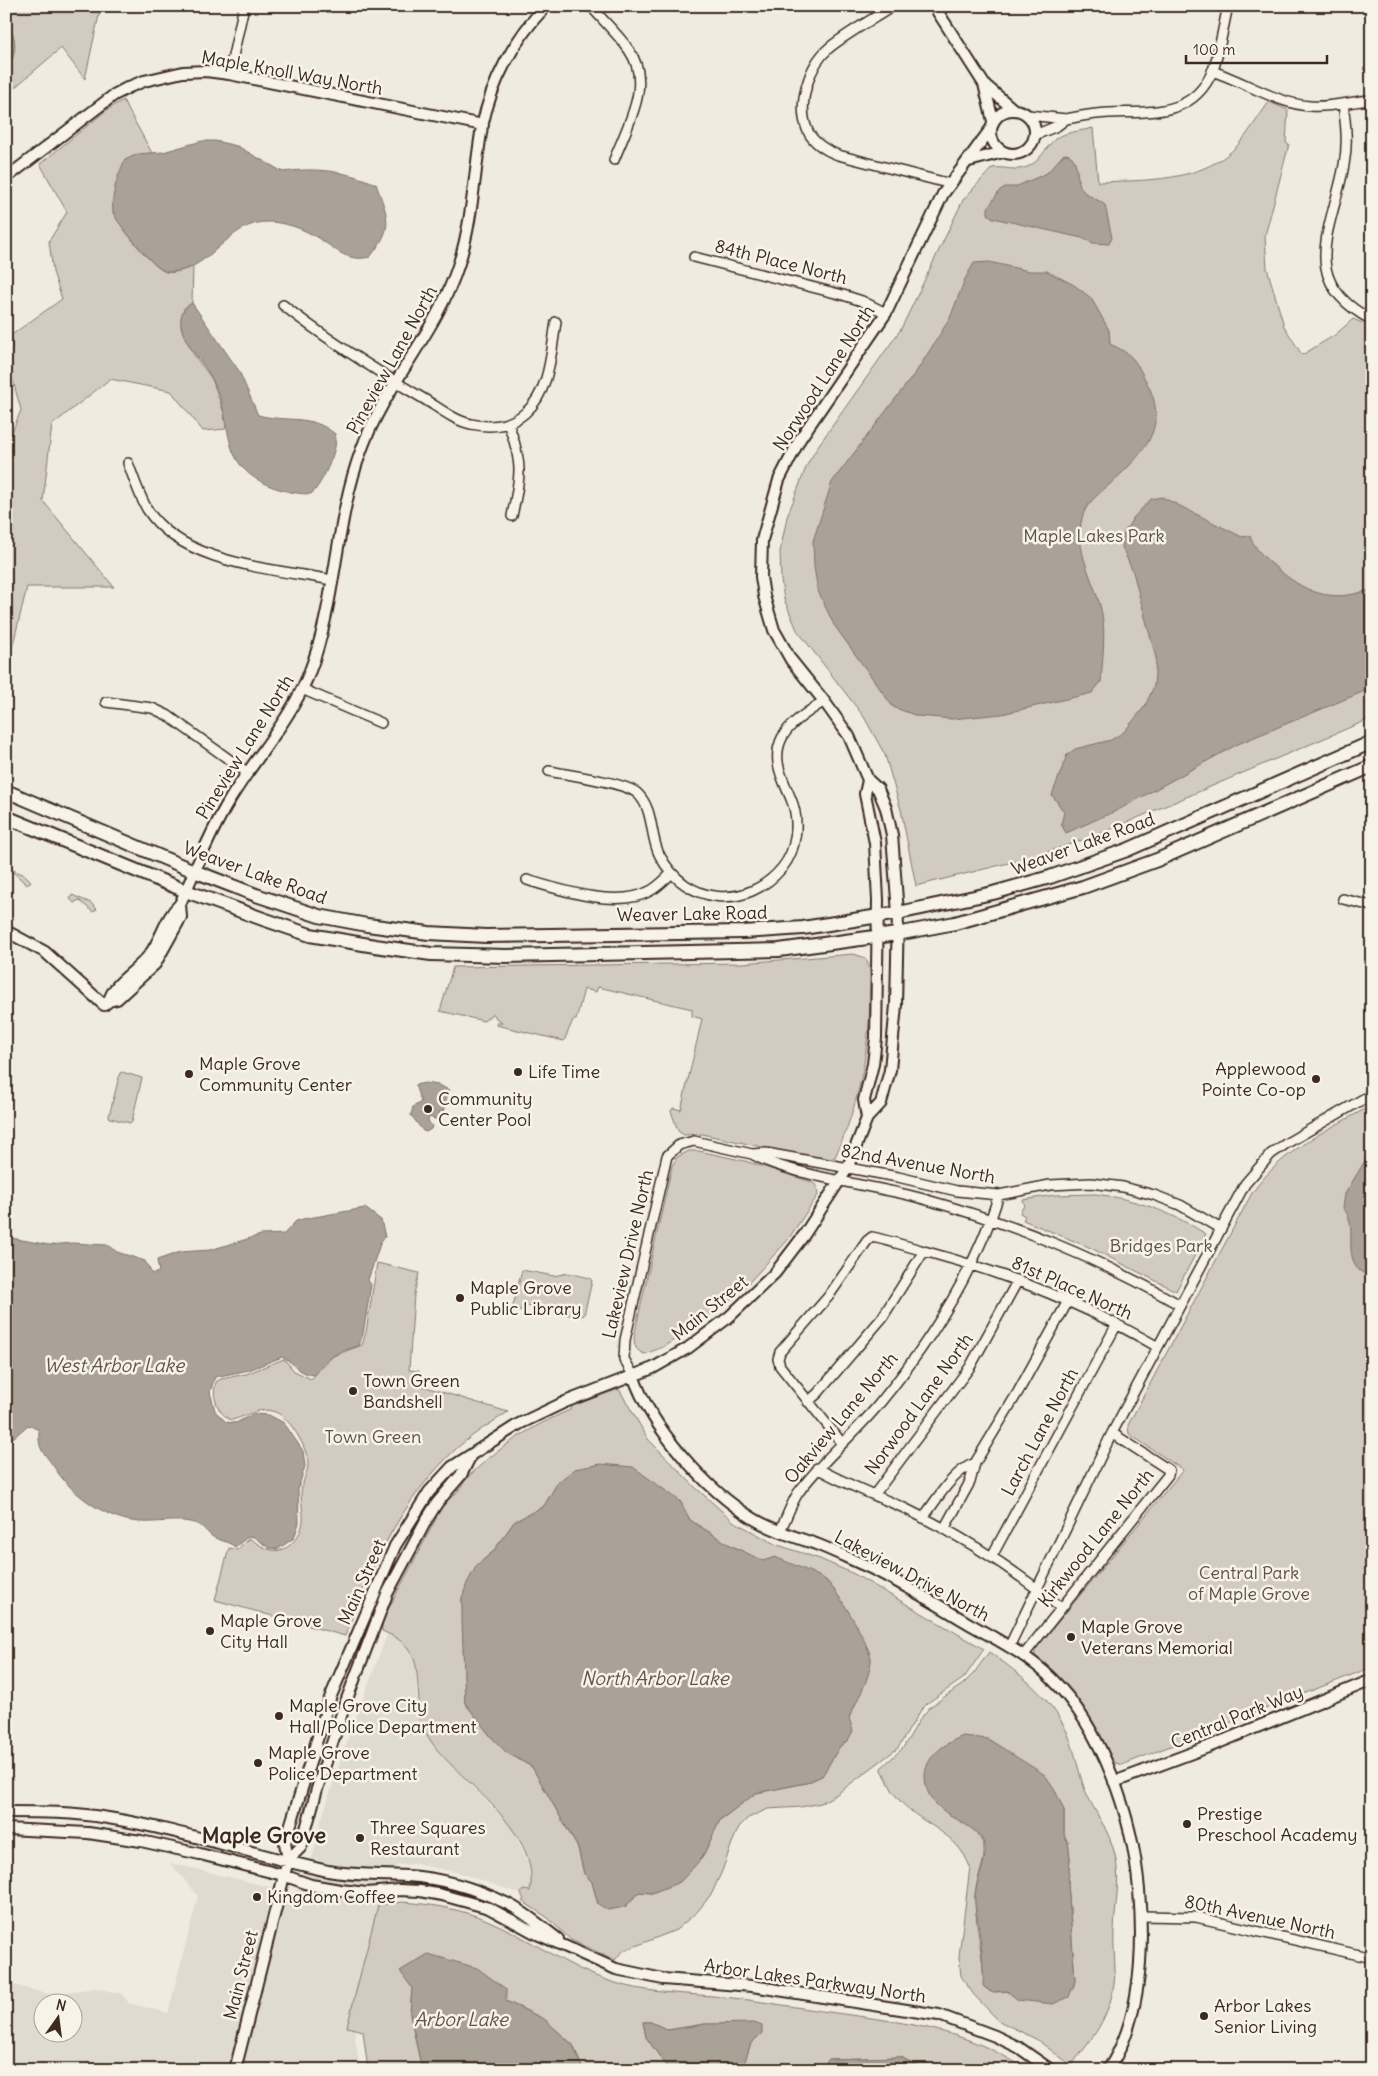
<svg xmlns="http://www.w3.org/2000/svg" width="1378" height="2076" viewBox="0 0 1378 2076" font-family="Delius,sans-serif">
	<rect width="100%" height="100%" fill="#efebe0"/>
	<filter id="ink" filterUnits="userSpaceOnUse"><feTurbulence type="fractalNoise" baseFrequency=".02" numOctaves="2"/><feDisplacementMap in="SourceGraphic" scale="10" xChannelSelector="R" yChannelSelector="G"/><feConvolveMatrix kernelMatrix="1 2 1 2 8 2 1 2 1" color-interpolation-filters="sRGB"/></filter>
	<g filter="url(#ink)">
		<path fill="#e0dbd0" fill-rule="evenodd" d="M425,1590L416,1682L419,1721L439,1752L512,1827L529,1864L532,1882L530,1892L523,1890L521,1894L460,1873L416,1864L397,1865L364,1969L356,2004L355,2038L360,2070H6V1983L47,1994L97,1988L122,1994L129,2003L168,2013L198,1896L170,1863L295,1893L313,1855L321,1821L347,1741L389,1629ZM42,2004H72V2034H42Z"/>
		<path fill="#d1cbc0" stroke="#867a6f" fill-rule="evenodd" d="M6,6H101L85,79L61,48L6,95C6,88 5,79 7,72C12,56 20,38 6,24Z
			M123,100L152,153C116,156 117,183 113,213C121,226 152,268 166,272C174,274 185,269 193,267L192,303L184,308L181,327L194,355L212,379L224,413L226,429L203,431L171,391L110,379L52,425L43,501L114,587H27L6,673V447L21,410L7,359L12,347L10,336L62,299L53,272L49,241L67,212L40,164L108,109Z
			M1269,102L1288,110L1286,143L1289,144L1265,236L1267,268L1284,326L1302,355L1335,335L1353,319L1372,327V718L1097,835L1033,857L916,886L901,810L885,755L864,717L797,630L784,599L781,580L780,552L787,517L807,465L818,446L901,329L963,200L992,168C1004,166 1015,172 1027,167C1040,162 1045,148 1055,139C1064,132 1082,131 1093,128L1098,182C1144,180 1202,183 1237,146C1249,133 1258,117 1269,102Z
			M6,867L25,875L31,881L27,885L13,872L6,877Z
			M72,895L91,903L97,909L93,912L79,900L74,903L70,899Z
			M854,954L865,958C872,968 870,981 870,992C870,1049 859,1105 835,1157L827,1161L702,1134L684,1135L678,1131L671,1111L673,1108L681,1110L702,1019L692,1016V1009L598,987L596,992L584,989L576,1020H573L564,1041L496,1025V1023H502L496,1018L493,1013L484,1021L440,1011L453,967L742,963Z
			M122,1072L142,1078L132,1121L130,1123L110,1118L109,1116L120,1073Z
			M1372,1105V1667L1122,1765L1113,1762C1092,1716 1074,1690 1035,1656V1650L1183,1470L1129,1434L1128,1425L1252,1193C1283,1149 1326,1131 1372,1105Z
			M689,1151H699L745,1161L812,1182L817,1186L818,1195L787,1241L743,1289L700,1324L663,1347L645,1354C629,1349 635,1335 637,1322L672,1166L677,1157Z
			M1095,1194C1136,1199 1171,1212 1206,1234L1176,1291L1091,1248L1023,1220L1025,1216L1020,1213L1022,1208L1025,1206L1023,1200L1054,1195Z
			M377,1263L419,1273L414,1294L409,1370L419,1371V1385L508,1412C491,1423 473,1434 458,1447C402,1499 371,1565 345,1636L215,1600L229,1548L237,1550L249,1538C262,1547 276,1557 290,1545C296,1539 300,1534 302,1526C305,1516 301,1505 301,1495C301,1483 307,1475 308,1465C309,1450 290,1417 275,1412C258,1406 247,1417 231,1420C218,1414 211,1396 216,1382L221,1379L246,1374L284,1359L294,1371L311,1379L333,1356L362,1345L366,1332Z
			M522,1270L554,1276L568,1273L590,1278L592,1281L584,1315L579,1317L522,1305L521,1311L513,1306Z
			M619,1389L648,1439L696,1488L733,1521L775,1544L820,1559L854,1574L984,1649L964,1678L929,1702L921,1710L898,1748L837,1794L821,1803L801,1807L768,1809L748,1818L739,1827L732,1843L722,1871L712,1893L698,1911L676,1930L623,1951L615,1960L571,1940L548,1918L522,1901L524,1899L521,1894L523,1890L530,1891C541,1836 472,1789 440,1753C431,1743 425,1731 419,1721L421,1713C413,1673 427,1649 382,1631V1621L436,1519C437,1513 441,1503 447,1499C449,1498 451,1498 453,1496C460,1490 464,1481 470,1475C502,1445 530,1427 570,1410L573,1405ZM558,1482L680,1501L690,1520L728,1544L763,1561L826,1580L835,1591L866,1645L871,1659L866,1679L849,1718L848,1740L840,1746L822,1776L806,1783L756,1793L720,1820L702,1858L652,1893L639,1892L625,1907L598,1904L592,1882L584,1874L578,1848L532,1767L506,1752L492,1738L465,1703L462,1598L477,1565L493,1552L514,1522L544,1506Z
			M989,1652C1019,1673 1051,1697 1067,1732C1075,1750 1078,1771 1085,1790C1094,1812 1110,1831 1115,1855C1121,1881 1115,1904 1114,1930C1113,1944 1115,1958 1115,1972C1114,2010 1095,2037 1071,2065L1036,2039L999,2021L974,1995L961,1976L959,1956L970,1867C957,1832 925,1827 901,1802C892,1793 887,1779 881,1768L903,1748L920,1719L930,1707L963,1684L974,1673ZM1064,1810V1835L1068,1842L1070,1858L1068,1883L1075,1981L1073,1989L991,1992L984,1987C984,1956 975,1926 975,1897C975,1874 994,1853 977,1834Z
			M402,1902C431,1904 460,1909 487,1920C530,1938 567,1968 612,1982C647,1993 677,1993 713,1996C750,1999 786,2006 822,2011C896,2022 963,2026 1027,2070H925L901,2057L829,2059L819,2070H742L751,2043L762,2033L724,2025L705,2024L668,2030L650,2022H643L646,2037L669,2070H583L573,2045L544,2019L506,2001L412,1988L410,2014L422,2070H368L363,2031L347,2027L378,1905Z"/>
		<path fill="#aaa296" stroke="#7e7266" d="M6,24C20,38 15,57 6,73Z
			M202,141H215L237,146L283,172C315,167 346,171 376,184C388,218 395,226 370,257C344,263 334,246 313,235C299,227 285,223 270,222C228,220 213,270 171,272C166,272 162,270 158,267C149,261 114,220 113,211C111,195 118,174 125,160L138,154L163,152Z
			M1064,154C1082,154 1073,181 1084,192C1090,197 1099,200 1105,205L1112,238L1109,244L1093,243L1082,238L993,218L988,214V208L1000,190L1005,187H1015L1047,173Z
			M989,262L1029,271H1047L1074,285L1091,298L1109,330L1110,344C1134,355 1135,360 1147,383C1171,428 1141,456 1109,485C1096,496 1083,506 1081,523C1076,556 1096,583 1102,614C1106,631 1102,665 1101,682L1092,693L1002,714L952,719L917,716L893,707L834,625L818,591L814,567L813,541L832,482L918,369L950,318L965,279L974,263Z
			M192,303L239,371L258,415C287,423 310,413 335,434C335,438 336,443 335,447C333,458 320,488 311,494C289,494 260,486 244,469C229,453 229,434 224,413C222,402 218,391 213,381C205,362 184,347 181,325C180,314 183,309 192,303Z
			M1162,497L1242,537L1250,536C1254,548 1264,557 1273,565C1305,593 1330,604 1372,589V688L1238,744L1118,810L1066,833L1061,824L1064,812L1052,795L1067,755L1075,749L1111,740L1124,732L1145,706L1154,686L1156,658L1133,572L1122,547L1124,533L1133,518L1151,499Z
			M425,1083L438,1085L449,1090L443,1112L440,1111L438,1120L429,1117L428,1121L432,1126L431,1129L426,1132L423,1131L411,1115L413,1107L421,1102L415,1085Z
			M1372,1149V1281C1368,1274 1358,1272 1355,1265C1345,1244 1358,1225 1343,1208L1345,1194Z
			M365,1208L381,1220L385,1237L381,1241L368,1280L371,1285L363,1334L359,1346C338,1351 326,1358 314,1375C296,1373 296,1363 282,1357L249,1370L215,1377L210,1392L215,1411L226,1422L236,1423L253,1414L269,1415L284,1423L303,1451L305,1466L298,1489L299,1523L294,1538L278,1549L269,1548L254,1537L249,1536L235,1547C229,1542 222,1541 215,1538C206,1534 206,1525 190,1522C175,1519 157,1523 141,1522C108,1521 71,1494 54,1467C43,1450 38,1452 39,1430L28,1425L13,1438L6,1436V1237L49,1245L73,1243L107,1245L117,1252L145,1261L152,1274L159,1272L157,1260L180,1252L210,1250L261,1235L284,1234L296,1221L303,1219Z
			M601,1464L633,1467L680,1501L690,1520L728,1544L763,1561L775,1557C791,1564 809,1570 824,1579C835,1585 872,1648 871,1661C869,1681 857,1700 849,1718L853,1731L848,1740L840,1746L822,1776L806,1783L756,1793L720,1820L702,1858L680,1882L652,1893L639,1892L625,1907L608,1910L598,1904L592,1882L584,1874L578,1848L532,1767L506,1752L492,1738L465,1703L462,1620V1598L467,1583L477,1565L493,1552L514,1522L544,1506L558,1482L575,1469Z
			M963,1736L988,1739L1045,1775L1054,1788L1064,1810V1835L1068,1842L1070,1858L1068,1883L1075,1981L1069,1997L1053,2004L1018,2000L1007,1991L991,1992L983,1986C984,1965 981,1944 978,1922C977,1914 974,1904 975,1895C976,1880 987,1862 985,1847C979,1818 924,1819 925,1775C926,1755 946,1743 963,1736Z
			M428,1954L477,1968L506,1989V2001L544,2019L573,2045L583,2070H422L410,2014L412,1988L400,1971Z
			M643,2022H651L668,2030L705,2024L754,2023L762,2026V2033L751,2043L742,2070H669L646,2037Z
			M901,2057L925,2070H819L829,2059Z"/>
		<g fill="none" stroke-linecap="round" stroke-linejoin="round">
			<g stroke="#3b2a1e" stroke-width="12">
				<path id="minor" d="M591,6C603,21 618,34 629,50C653,84 627,126 614,160
					M893,6C872,20 849,32 829,48C809,65 797,104 807,129C812,142 825,150 838,155L951,184
					M1212,71C1243,81 1278,104 1310,106C1331,108 1351,101 1372,100
					M229,74L244,6
					M1343,104C1346,125 1348,144 1344,165C1333,228 1295,280 1372,320
					M1028,115L1066,119L1057,126L1035,135
					M1066,119C1076,117 1086,115 1096,114C1141,109 1191,123 1213,70C1220,50 1223,27 1228,6
					M694,257L843,295L862,301L886,313
					M283,305C327,340 375,370 424,399C439,408 455,421 471,424C490,428 510,426 525,413C550,392 551,352 556,322
					M508,423C523,464 521,474 512,516
					M128,463C134,479 139,495 147,509C181,564 275,569 332,580
					M302,689L381,723
					M106,702L152,708L167,715L248,773
					M549,771C569,775 623,782 637,793C655,810 649,836 660,856C687,906 747,910 782,868C797,850 800,820 791,799C783,779 771,760 782,738C790,722 810,711 824,701
					M527,880C560,890 618,909 650,891C658,887 664,880 671,874
					M1343,899L1372,906
					M1180,1305C1096,1257 1014,1224 920,1198C879,1187 836,1182 794,1170C779,1166 765,1162 752,1154L766,1153L898,1177L957,1191L999,1195L1050,1185L1091,1183L1123,1187L1154,1195L1180,1205L1221,1229
					M633,1375L624,1359L625,1340L667,1156L679,1145L694,1141L752,1154
					M808,1402L818,1393L882,1318L924,1251
					M842,1443L780,1366L778,1359L780,1352L828,1297L867,1241L872,1237C890,1241 907,1246 924,1251C1006,1273 1084,1304 1158,1347
					M975,1463L1018,1392L1068,1301
					M817,1468C845,1484 875,1495 904,1508C960,1535 1013,1568 1061,1608
					M874,1495L970,1367L1018,1280
					M923,1518C938,1498 952,1472 975,1463L970,1482L944,1529
					M780,1531C786,1519 791,1504 798,1493C822,1460 854,1435 880,1403C930,1342 975,1271 999,1195
					M992,1556L1117,1324
					M1009,1647L1112,1433L1245,1184L1271,1154L1287,1143L1372,1094
					M1023,1656L1168,1475L1169,1470L1112,1433
					M1141,1916L1196,1917L1372,1958"/>
			</g>
			<g stroke="#3b2a1e" stroke-width="14">
				<path id="tertiary" d="M934,6L984,84L1013,109
					M984,84L993,121
					M991 132a22 22 0 1 1 44 0a22 22 0 1 1-44 0Z
					M969,161L1003,152
					M6,178L114,95L129,87L144,81L183,72L206,71L229,74L483,125
					M6,931L45,952L104,1005L109,1001L117,999L155,964L181,917L180,904
					M109,1001C114,981 138,971 150,954C162,938 165,918 180,904C196,869 209,834 229,801C254,759 289,722 308,676C337,604 334,524 361,451C385,384 438,331 459,263C473,219 474,173 482,127C491,83 514,39 546,6
					M867,1118L864,1100L873,1064L876,1038L878,900L875,843L865,794L868,780
					M633,1375C651,1428 706,1490 754,1519C772,1530 795,1537 816,1544C832,1550 848,1558 864,1565C900,1581 934,1603 968,1623C996,1639 1028,1655 1051,1678C1103,1729 1133,1818 1139,1890C1144,1949 1142,2019 1108,2070
					M1114,1782L1208,1747L1372,1680
					M6,1812C40,1812 74,1812 108,1818C183,1830 254,1855 328,1871C356,1876 379,1874 407,1876C442,1878 477,1889 508,1904C526,1913 542,1927 558,1939
					M6,1829L88,1833L141,1841L200,1854L283,1875L311,1885L340,1890L367,1893L400,1890L420,1891L442,1895L489,1908L535,1933L616,1969L663,1979L752,1986L939,2015L995,2036L1018,2047L1051,2070
					M288,1860L301,1847L317,1789L345,1704L387,1594L427,1519L437,1503L461,1475L471,1455
					M235,2070L288,1860L285,1843L330,1698L395,1546L429,1492L452,1467L519,1424L565,1402L653,1368L688,1348L729,1317L775,1273L804,1235L847,1169L867,1118L881,1103L890,1070L896,1005L898,913L892,835L886,808L878,789L868,780L849,736L824,701L791,660L774,630L764,596L761,577L762,540L779,480L800,439L886,313L943,194L990,130"/>
			</g>
			<g stroke="#3b2a1e" stroke-width="16">
				<path id="secondary" d="M6,791L194,871L256,895L319,916L367,925L429,933L486,936L743,932L803,928L898,913L993,893L1050,877L1127,850L1372,742
					M6,817L186,891L263,919L310,935L375,946L431,954L506,956L779,950L897,934L955,923L1083,887L1157,860L1372,766"/>
			</g>
			<use href="#minor" stroke="#f7f3e8" stroke-width="9"/>
			<use href="#tertiary" stroke="#f7f3e8" stroke-width="10"/>
			<use href="#secondary" stroke="#f7f3e8" stroke-width="12"/>
		</g>
	</g>
	<g fill="#3b2a1e" stroke="#f7f3e8" stroke-width="2">
		<circle cx="518" cy="1072" r="5"/>
		<circle cx="189" cy="1074" r="5"/>
		<circle cx="1316" cy="1079" r="5"/>
		<circle cx="428" cy="1109" r="5"/>
		<circle cx="460" cy="1298" r="5"/>
		<circle cx="353" cy="1391" r="5"/>
		<circle cx="210" cy="1631" r="5"/>
		<circle cx="1071" cy="1637" r="5"/>
		<circle cx="279" cy="1716" r="5"/>
		<circle cx="258" cy="1763" r="5"/>
		<circle cx="1187" cy="1824" r="5"/>
		<circle cx="360" cy="1838" r="5"/>
		<circle cx="257" cy="1897" r="5"/>
		<circle cx="1204" cy="2016" r="5"/>
	</g>
	<g text-anchor="middle" stroke-width="5" stroke-linejoin="round" paint-order="stroke">
		<g font-size="18" fill="#3b2a1e" stroke="#f7f3e8">
			<text transform="translate(292 73) rotate(10)" y="6">Maple Knoll Way North</text>
			<text transform="translate(781 262) rotate(14)" y="6">84th Place North</text>
			<text transform="translate(392 360) rotate(-61)" y="6">Pineview Lane North</text>
			<text transform="translate(824 378) rotate(-57)" y="6">Norwood Lane North</text>
			<text transform="translate(245 747) rotate(-58)" y="6">Pineview Lane North</text>
			<text transform="translate(1083 844) rotate(-20)" y="6">Weaver Lake Road</text>
			<text transform="translate(255 873) rotate(20)" y="6">Weaver Lake Road</text>
			<text transform="translate(692 914) rotate(-1)" y="6">Weaver Lake Road</text>
			<text transform="translate(918 1164) rotate(10)" y="6">82nd Avenue North</text>
			<text transform="translate(628 1254) rotate(-77)" y="6">Lakeview Drive North</text>
			<text transform="translate(1072 1288) rotate(24)" y="6">81st Place North</text>
			<text transform="translate(710 1308) rotate(-39)" y="6">Main Street</text>
			<text transform="translate(919 1404) rotate(-54)" y="6">Norwood Lane North</text>
			<text transform="translate(841 1418) rotate(-50)" y="6">Oakview Lane North</text>
			<text transform="translate(1040 1432) rotate(-62)" y="6">Larch Lane North</text>
			<text transform="translate(1096 1538) rotate(-51)" y="6">Kirkwood Lane North</text>
			<text transform="translate(912 1576) rotate(28)" y="6">Lakeview Drive North</text>
			<text transform="translate(362 1582) rotate(-66)" y="6">Main Street</text>
			<text transform="translate(1237 1717) rotate(-22)" y="6">Central Park Way</text>
			<text transform="translate(1260 1917) rotate(12)" y="6">80th Avenue North</text>
			<text transform="translate(241 1975) rotate(-76)" y="6">Main Street</text>
			<text transform="translate(815 1981) rotate(8)" y="6">Arbor Lakes Parkway North</text>
		</g>
		<g font-size="18" fill="#605246" stroke="#f7f3e8">
			<text x="1094" y="542">Maple Lakes Park</text>
			<text x="1161" y="1252">Bridges Park</text>
			<text x="373" y="1443">Town Green</text>
			<text x="1249" y="1579">Central Park<tspan x="1249" dy="21">of Maple Grove</tspan></text>
		</g>
		<g font-size="18" fill="#3b2a1e" stroke="#f7f3e8" text-anchor="start">
			<text x="199" y="1070">Maple Grove<tspan x="199" dy="21">Community Center</tspan></text>
			<text x="1306" y="1075" text-anchor="end">Applewood<tspan x="1306" dy="21">Pointe Co-op</tspan></text>
			<text x="528" y="1078">Life Time</text>
			<text x="438" y="1105">Community<tspan x="438" dy="21">Center Pool</tspan></text>
			<text x="470" y="1294">Maple Grove<tspan x="470" dy="21">Public Library</tspan></text>
			<text x="363" y="1387">Town Green<tspan x="363" dy="21">Bandshell</tspan></text>
			<text x="220" y="1627">Maple Grove<tspan x="220" dy="21">City Hall</tspan></text>
			<text x="1081" y="1633">Maple Grove<tspan x="1081" dy="21">Veterans Memorial</tspan></text>
			<text x="289" y="1712">Maple Grove City<tspan x="289" dy="21">Hall/Police Department</tspan></text>
			<text x="268" y="1759">Maple Grove<tspan x="268" dy="21">Police Department</tspan></text>
			<text x="1197" y="1820">Prestige<tspan x="1197" dy="21">Preschool Academy</tspan></text>
			<text x="370" y="1834">Three Squares<tspan x="370" dy="21">Restaurant</tspan></text>
			<text x="267" y="1903">Kingdom Coffee</text>
			<text x="1214" y="2012">Arbor Lakes<tspan x="1214" dy="21">Senior Living</tspan></text>
		</g>
		<g font-size="19" font-style="italic" fill="#625448" stroke="#f7f3e8">
			<text x="114" y="1372">West Arbor Lake</text>
			<text x="655" y="1685">North Arbor Lake</text>
			<text x="461" y="2026">Arbor Lake</text>
		</g>
		<g font-size="22" font-weight="bold" fill="#3b2a1e" stroke="#f7f3e8">
			<text x="264" y="1843">Maple Grove</text>
		</g>
	</g>
	<rect width="1378" height="2076" fill="none" stroke="#f7f3e8" stroke-width="25"/>
	<rect x="12" y="12" width="1353" height="2051" fill="none" stroke="#3b2a1e" stroke-width="2" filter="url(#ink)"/>
	<g transform="translate(58 2018) rotate(14)"><circle r="24" fill="#f7f3e8" stroke="#aca397"/>
	<path d="M0-4L9 19L0 12L-9 19Z" fill="#3b2a1e"/>
	<text y="-8" font-size="14" font-weight="bold" text-anchor="middle" fill="#3b2a1e">N</text>
	</g>
	<path d="M1186 55v8h141v-8" fill="none" stroke="#3b2a1e" stroke-width="2.5"/>
	<text x="1193" y="55" font-size="15" fill="#3b2a1e" stroke="#f7f3e8" stroke-width="4" paint-order="stroke">100 m</text>
</svg>
